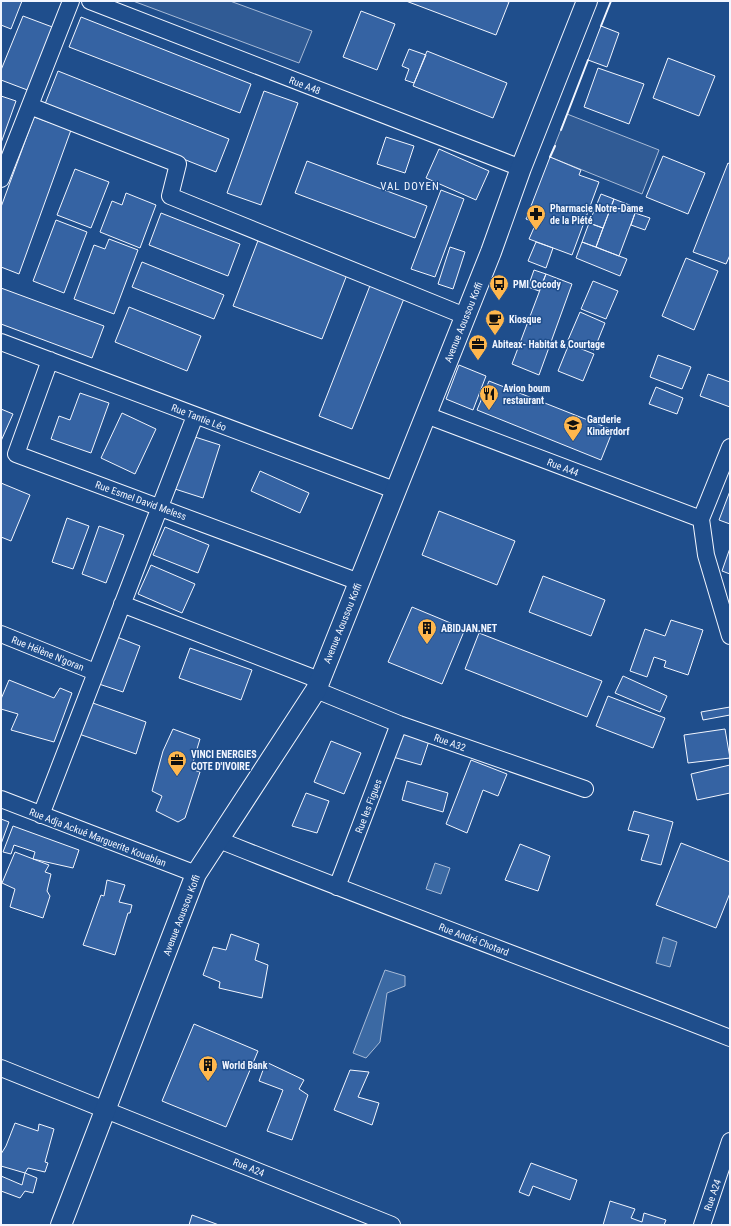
<svg xmlns="http://www.w3.org/2000/svg" width="731" height="1226" viewBox="0 0 731 1226" font-family="'Roboto Condensed',sans-serif">
	<rect width="100%" height="100%" fill="#1f4e8c"/>
	<path fill="#305b95" stroke="#a8bbd7" d="M133,1H230L312,31L299,63Z
		M567,114L659,150L642,194L550,157Z"/>
	<path fill="#3b69a3" stroke="#a8bbd7" d="M435,863L450,868L441,894L426,889Z
		M663,937L677,942L670,967L656,963Z
		M385,970L405,976V986L387,993L380,1042L366,1058L353,1053Z"/>
	<path fill="#3563a3" stroke="#f2f6ff" d="M1,1H22L11,29L1,25Z
		M406,1H505L509,2L496,35Z
		M361,11L395,24L377,70L343,57Z
		M23,16L55,28L30,91L1,80V70Z
		M81,17L251,84L240,113L69,47Z
		M601,26L619,33L607,67L588,60Z
		M409,49L426,55L414,83L405,80L409,69L402,66Z
		M427,51L507,83L493,118L413,86Z
		M668,58L715,76L699,116L653,98Z
		M598,68L644,84L629,124L584,107Z
		M58,71L229,139L216,172L45,104Z
		M264,91L298,103L261,205L227,193Z
		M1,96L16,101L1,143Z
		M34,117L71,130L19,274L1,267V207Z
		M386,137L414,146L405,173L377,164Z
		M439,149L489,171L476,200L426,178Z
		M663,156L705,173L688,214L646,197Z
		M550,157L581,170L579,175L599,182L572,255L529,239L536,223L526,219Z
		M307,161L427,206L415,238L295,193Z
		M728,163L730,164V255L726,264L693,252Z
		M75,169L109,182L91,228L57,215Z
		M441,190L464,199L435,277L411,269Z
		M126,193L156,205L140,248L100,232L112,201L122,205Z
		M601,194L614,199L603,228L589,223Z
		M614,199L637,208L619,256L596,247Z
		M161,213L240,244L228,276L149,245Z
		M635,213L650,218L645,230L631,225Z
		M56,220L87,232L64,293L33,281Z
		M589,223L603,228L596,247L582,242Z
		M259,238L348,272L322,339L233,306Z
		M109,239L138,250L114,314L74,299L94,245L105,249Z
		M536,242L553,248L546,268L528,261Z
		M582,242L627,259L620,276L576,258Z
		M450,247L465,252L453,289L438,284Z
		M686,258L718,271L694,330L662,316Z
		M142,262L224,295L214,319L132,287Z
		M534,270L546,274L539,291L528,287Z
		M546,274L572,284L539,375L512,364Z
		M593,281L618,291L606,319L581,309Z
		M371,283L405,296L352,429L319,416Z
		M1,288L104,326L92,358L1,324Z
		M129,307L201,336L187,371L115,342Z
		M580,312L605,323L594,350L568,340Z
		M569,344L594,354L583,381L558,371Z
		M658,355L691,367L682,389L650,377Z
		M459,365L486,376L473,410L446,399Z
		M708,374L730,382V407L700,396Z
		M489,381L613,430L601,460L477,410Z
		M656,387L683,398L677,414L649,404Z
		M80,393L109,403L91,453L51,439L59,416L70,420Z
		M1,409L13,414L1,441Z
		M122,413L156,429L135,474L101,458Z
		M192,436L220,445L203,498L175,489Z
		M260,471L309,493L300,513L251,491Z
		M1,483L30,495L11,541L1,537Z
		M730,491V524L719,520Z
		M439,511L515,541L497,585L422,555Z
		M67,518L89,526L73,569L52,562Z
		M99,526L124,535L106,583L82,574Z
		M165,527L209,545L198,573L153,555Z
		M730,548V574L722,571Z
		M151,565L195,584L182,613L138,594Z
		M543,576L605,600L591,636L529,612Z
		M412,607L465,629L442,684L388,662Z
		M671,620L703,630L688,675L664,667L666,661L654,657L647,677L630,671L645,629L665,636Z
		M479,633L602,681L587,717L465,669Z
		M117,637L140,646L123,692L99,684Z
		M190,648L252,670L241,700L179,678Z
		M623,676L667,696L660,712L615,693Z
		M9,680L54,698L60,688L72,693L54,742L11,730L18,714L1,709V699Z
		M608,696L665,718L653,748L596,726Z
		M90,702L146,722L136,754L79,734Z
		M730,707V715L703,720L701,712Z
		M173,729L200,739L191,769L200,772L185,818L178,822L156,811L162,796L152,791L163,751Z
		M725,729L730,758L688,763L684,735Z
		M400,733L429,741L421,765L393,757Z
		M331,741L361,753L344,794L314,782Z
		M471,760L507,774L498,796L483,790L467,833L446,824Z
		M730,765V793L697,800L691,774Z
		M407,781L448,793L443,812L402,800Z
		M306,793L329,801L317,833L292,826Z
		M634,811L673,822L661,865L641,860L649,835L628,830Z
		M1,819L9,822L1,844Z
		M13,826L79,850L73,868L33,859L35,852L14,845L11,854L3,852Z
		M681,843L730,862V893L716,928L656,905Z
		M520,844L550,856L538,891L505,880Z
		M15,852L49,865L45,872L51,874L47,891L50,896L43,918L10,907L15,889L2,883Z
		M107,880L125,885L119,902L132,905L130,913H128L115,955L83,945L101,895L104,896Z
		M231,934L259,944L255,960L268,965L262,998L219,988L220,982L203,975L213,947L226,950Z
		M194,1024L258,1051L226,1127L162,1101Z
		M266,1062L304,1080L299,1089L308,1095L292,1140L267,1131L283,1090L259,1081Z
		M350,1070L369,1072L358,1097L379,1103L372,1125L334,1110Z
		M15,1123L38,1131L39,1124L54,1129L45,1162L48,1163L45,1172L28,1168L25,1173L1,1166V1154L6,1146Z
		M531,1163L577,1180L570,1200L533,1186L529,1196L519,1192Z
		M25,1173L37,1178L33,1193L25,1191L20,1198L1,1191V1176L22,1185Z
		M610,1201L635,1209L631,1218L642,1222L644,1213L666,1220L664,1225H603Z
		M192,1215L219,1225H189Z"/>
	<g fill="none" stroke-linecap="round" stroke-linejoin="round">
		<g stroke="#f2f6ff" stroke-width="18">
			<path id="minor" d="M90,1L521,168
				M30,106L178,164L170,196L465,316
				M1,179L71,1
				M1,342L397,491
				M50,360L16,454L359,582
				M426,415L701,519
				M730,447L701,519L706,555L730,636
				M122,604L319,680
				M1,634L95,672
				M316,690L399,724L585,789
				M1,799L196,874
				M41,815L195,416
				M219,840C388,908 560,971 730,1038
				M337,887L399,724
				M1,1068L392,1225
				M702,1225L730,1141"/>
		</g>
		<g stroke="#f2f6ff" stroke-width="22">
			<path id="tertiary" d="M61,1225L196,874L316,690L491,252L521,168L587,1"/>
		</g>
		<use href="#minor" stroke="#1f4e8c" stroke-width="16"/>
		<use href="#tertiary" stroke="#1f4e8c" stroke-width="20"/>
		<path stroke="#f2f6ff" stroke-width="2" d="M601,26L611,1
			M561,130L588,60
			M550,157L555,146"/>
	</g>
	<defs>
		<g id="pharmacy-pin" transform="scale(1)"><path d="M0 17L-7.5 6A9.5 9.5 0 1 1 7.5 6Z" fill="#ffb74d" stroke="#1f4e8c"/><path d="M-2-6h4v4h4v4h-4v4h-4v-4h-4v-4h4Z" fill="#111"/></g>
		<g id="bus-pin" transform="scale(1)"><path d="M0 17L-7.5 6A9.5 9.5 0 1 1 7.5 6Z" fill="#ffb74d" stroke="#1f4e8c"/><path d="M-5-6H5V4H4V6H2V4H-2V6H-4V4H-5ZM-3.5-4V0h7V-4ZM-3.5 1.2v1.5H-2V1.2ZM2 1.2v1.5H3.5V1.2Z" fill="#111"/></g>
		<g id="cafe-pin" transform="scale(1)"><path d="M0 17L-7.5 6A9.5 9.5 0 1 1 7.5 6Z" fill="#ffb74d" stroke="#1f4e8c"/><path d="M-5.5-4.5H6V0H3Q3 3.5 0 3.5H-2.5Q-5.5 3.5-5.5 0ZM3-3.2v2h1.7v-2ZM-6 4.5H4V6H-6Z" fill="#111"/></g>
		<g id="office-pin" transform="scale(1)"><path d="M0 17L-7.5 6A9.5 9.5 0 1 1 7.5 6Z" fill="#ffb74d" stroke="#1f4e8c"/><path d="M-6-3h4V-5.5h4V-3h4V5H-6ZM-1-4.5V-3h2v-1.5ZM-6 0V1H6V0Z" fill="#111"/></g>
		<g id="restaurant-pin" transform="scale(1)"><path d="M0 17L-7.5 6A9.5 9.5 0 1 1 7.5 6Z" fill="#ffb74d" stroke="#1f4e8c"/><path d="M-5-6h1v4h1v-4h1v4h1v-4h1v5L-1.5 .5V6h-2V.5L-5-1ZM5-6V6H3V1.5H1.5Q1.5-4 5-6Z" fill="#111"/></g>
		<g id="school-pin" transform="scale(1)"><path d="M0 17L-7.5 6A9.5 9.5 0 1 1 7.5 6Z" fill="#ffb74d" stroke="#1f4e8c"/><path d="M0-5L7-2L0 1L-7-2ZM-4 1L0 2.5L4 1V4Q0 6-4 4Z" fill="#111"/></g>
		<g id="building-pin" transform="scale(1)"><path d="M0 17L-7.5 6A9.5 9.5 0 1 1 7.5 6Z" fill="#ffb74d" stroke="#1f4e8c"/><path d="M-4-6H4V6H1V3H-1V6H-4ZM-2.5-4.3h1.7v1.8h-1.7ZM.8-4.3h1.7v1.8H.8ZM-2.5-1h1.7V.8h-1.7ZM.8-1h1.7V.8H.8Z" fill="#111"/></g>
	</defs>
	<g fill-rule="evenodd">
		<use href="#pharmacy-pin" x="536" y="214"/>
		<use href="#bus-pin" x="499" y="284"/>
		<use href="#cafe-pin" x="495" y="319"/>
		<use href="#office-pin" x="478" y="344"/>
		<use href="#restaurant-pin" x="489" y="394"/>
		<use href="#school-pin" x="573" y="425"/>
		<use href="#building-pin" x="427" y="628"/>
		<use href="#office-pin" x="177" y="760"/>
		<use href="#building-pin" x="208" y="1065"/>
	</g>
	<g text-anchor="middle" stroke-width="3" stroke-linejoin="round" paint-order="stroke">
		<g font-size="10" fill="#f2f6ff" stroke="#1f4e8c">
			<text transform="translate(305 85) rotate(21)" y="4">Rue A48</text>
			<text transform="translate(463 322) rotate(-68)" y="4">Avenue Aoussou Koffi</text>
			<text transform="translate(199 417) rotate(21)" y="4">Rue Tantie Léo</text>
			<text transform="translate(563 467) rotate(21)" y="4">Rue A44</text>
			<text transform="translate(141 500) rotate(20)" y="4">Rue Esmel David Meless</text>
			<text transform="translate(342 623) rotate(-68)" y="4">Avenue Aoussou Koffi</text>
			<text transform="translate(48 653) rotate(22)" y="4">Rue Hélène N'goran</text>
			<text transform="translate(450 742) rotate(20)" y="4">Rue A32</text>
			<text transform="translate(368 806) rotate(-69)" y="4">Rue les Figues</text>
			<text transform="translate(98 837) rotate(21)" y="4">Rue Adja Ackué Marguerite Kouablan</text>
			<text transform="translate(181 915) rotate(-69)" y="4">Avenue Aoussou Koffi</text>
			<text transform="translate(474 939) rotate(21)" y="4">Rue André Chotard</text>
			<text transform="translate(249 1167) rotate(22)" y="4">Rue A24</text>
			<text transform="translate(712 1195) rotate(-71)" y="4">Rue A24</text>
		</g>
		<g font-size="10" font-weight="bold" fill="#f2f6ff" stroke="#1f4e8c" text-anchor="start">
			<text x="550" y="212">Pharmacie Notre-Dame<tspan x="550" dy="12">de la Piété</tspan></text>
			<text x="513" y="288">PMI Cocody</text>
			<text x="509" y="323">Kiosque</text>
			<text x="492" y="348">Abiteax- Habitat &amp; Courtage</text>
			<text x="503" y="392">Avion boum<tspan x="503" dy="12">restaurant</tspan></text>
			<text x="587" y="423">Garderie<tspan x="587" dy="12">Kinderdorf</tspan></text>
			<text x="441" y="632">ABIDJAN.NET</text>
			<text x="191" y="758">VINCI ENERGIES<tspan x="191" dy="12">COTE D'IVOIRE</tspan></text>
			<text x="222" y="1069">World Bank</text>
		</g>
		<g font-size="11" letter-spacing="1" fill="#f2f6ff" stroke="#1f4e8c">
			<text x="410" y="190">VAL DOYEN</text>
		</g>
	</g>
	<rect width="731" height="1226" fill="none" stroke="#f2f6ff" stroke-width="4"/>
</svg>
